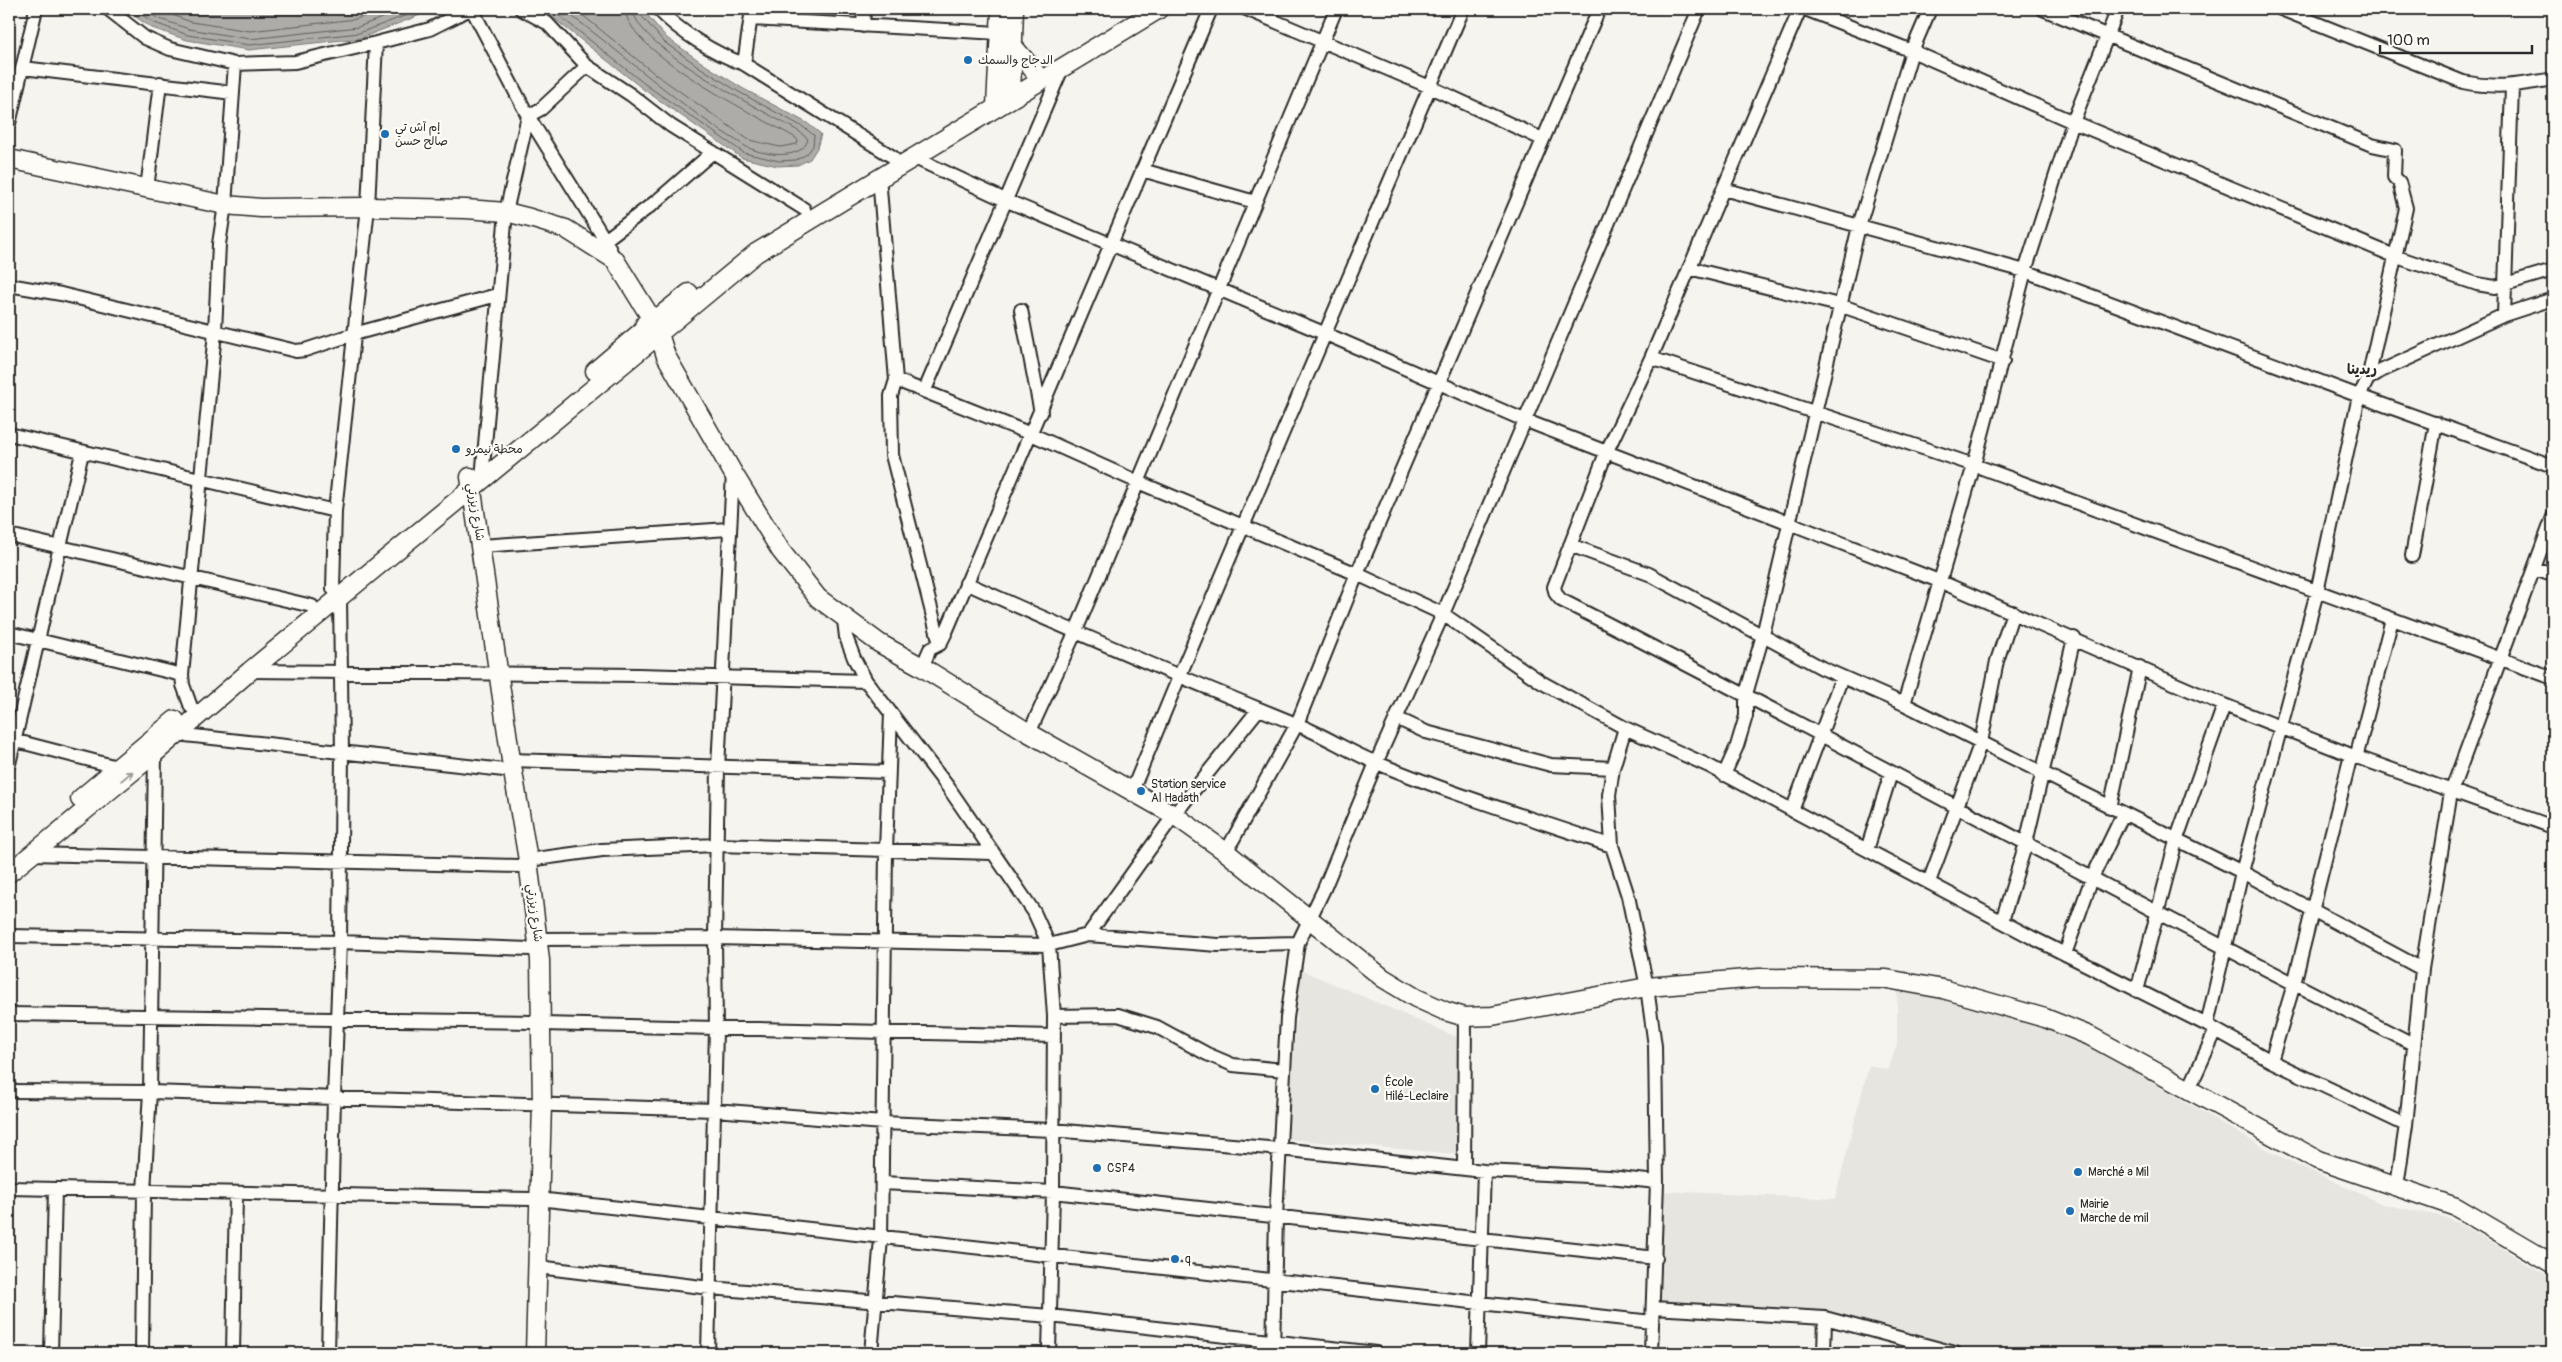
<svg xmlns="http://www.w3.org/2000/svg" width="2562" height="1362" viewBox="0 0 2562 1362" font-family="Pangolin,'Playpen Sans Arabic',sans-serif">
	<rect width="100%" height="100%" fill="#f5f4ef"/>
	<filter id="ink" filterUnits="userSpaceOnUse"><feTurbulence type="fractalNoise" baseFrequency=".02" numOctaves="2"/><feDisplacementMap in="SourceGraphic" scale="10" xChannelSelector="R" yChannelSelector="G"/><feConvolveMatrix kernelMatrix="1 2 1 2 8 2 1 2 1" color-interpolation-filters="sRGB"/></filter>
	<g filter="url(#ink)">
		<path fill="#e6e5e0" d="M1301,970L1461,1039L1457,1154L1286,1139Z
			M1897,989L1995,1012L2088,1045L2273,1153L2382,1204L2444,1217L2468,1228L2553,1279V1353H1959L1834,1318L1659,1307L1661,1191L1835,1199L1869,1065L1888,1070L1897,1045Z"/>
		<path fill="#adaca9" stroke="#797877" d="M124,9H433V10L361,38L249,50L187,40L152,28Z
			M542,9H642L667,38L704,64L742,88L807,123L821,134L817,148L810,159L798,165L778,166L742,158L643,89Z"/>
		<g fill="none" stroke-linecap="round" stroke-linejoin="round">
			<path stroke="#5f5f5d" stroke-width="1" d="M133,9L155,23L188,35L249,45L359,33L423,9
				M144,9L157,18L189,29L250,39L358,27L405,9
				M157,9L191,22L250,31L356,19L384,9
				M551,9L646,85L744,153L779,161L796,160L807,154L813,146L814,135L803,127L739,92L701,68L664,42L640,14L639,9
				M562,9C624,53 679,107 745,146C760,155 803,162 808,139L800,132C767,112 635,48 633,9
				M575,9L655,74L749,140L780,147L797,144L798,141L796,138C760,117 627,53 625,9"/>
			<g stroke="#2b2b2b" stroke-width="16">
				<path id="street" d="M108,9L145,38L170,49L235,64L295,62L376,43L430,29L470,9
					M472,9L528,116L605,240L615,260
					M521,9L547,23L587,66L631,95L671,126L804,209
					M658,9C680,32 713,53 744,64L893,157
					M1246,9L1430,87L1542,139
					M1800,9L1651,358L1606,453L1554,587L1556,594L1561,600C1847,745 2127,901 2413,1044
					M1805,9L1912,51L2073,122L2397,257L2477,284L2495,287L2553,270
					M2043,9L2372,145L2395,150L2394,177L2399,182L2406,208L2368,379L2359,396L2317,592L2242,872L2207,1025
					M2281,9L2463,82C2497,89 2520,85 2553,79
					M751,19L999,33
					M863,26L864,9
					M744,64L752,9
					M23,68L233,93
					M9,124L36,9
					M915,158L1005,200L1326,334L1524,420L1939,581L2224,705L2351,755L2553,827
					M1142,170L1255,202
					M879,177L896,380L891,396L892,455L940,644
					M147,189L160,83
					M1723,189L2025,271L2359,396L2553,466
					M605,240L658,200L713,152
					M1689,268L1839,305L2003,361
					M9,285L61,294L296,351L305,350L354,334L497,295
					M1021,310L1041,413
					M2504,315L2512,87
					M1651,358L1974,465L2553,678
					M2368,379L2381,371L2504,315L2553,299
					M896,380L1031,434L1138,482L1357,574L1443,614L1541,682L1625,728L1709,766L2031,937L2207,1025L2271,1061L2406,1125
					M925,390L1063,66
					M9,434L335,511
					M482,478L506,212L528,116L541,109L587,66
					M9,535L312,606
					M1570,545L1649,574L1822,668L1904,704L2242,872L2422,969
					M481,546L728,529
					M2412,556L2436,423
					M2534,569L2553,575
					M966,583C1075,633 1185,679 1296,724C1324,735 1349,752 1377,763C1454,795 1534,819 1612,846
					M333,589L335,511L368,207L376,43
					M844,620L846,637L854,658L866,681L948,787L1034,912L1049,945L1054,1016L1053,1192L1049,1353
					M9,633L182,675
					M922,667L930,649L940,644L946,632L1211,9
					M250,671L638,675L866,681
					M1904,704L1974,465L2025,271L2073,122L2118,9
					M191,707L183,685L182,675L215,332L219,244L225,205L235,64
					M1396,718L1426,732L1551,765L1613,768
					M1625,728L1613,768L1609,795L1612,846L1628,896L1647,987L1655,1046L1657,1182L1651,1353
					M1029,733L1075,633L1336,9
					M176,734L504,770
					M9,739L117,767
					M2356,758L2392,619
					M511,760L888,772
					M9,764L82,453
					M1724,775L1737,746L1746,716V694L1763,635L1859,226L1912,51L1930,9
					M1132,791L1179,677L1463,9
					M2110,808L2140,667
					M1792,811L1842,677
					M1867,850L1891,773
					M1226,852L1297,724L1357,574L1599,9
					M31,854L519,866
					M528,860L602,850L716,845L992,853
					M1929,882L1981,742L1997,661L2013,612
					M2002,921L2026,843L2074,638
					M1088,935L1174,815L1258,710
					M9,936L340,942L530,949
					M538,939L715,938L1049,945L1088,935L1218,945L1298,943
					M2065,954L2092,878L2123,814
					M2137,991L2176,841L2224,705
					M9,1014L532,1022
					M1054,1016L1118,1015L1157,1027L1207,1054L1233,1065L1284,1070
					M542,1024L1054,1036
					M2271,1061L2294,984L2351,755
					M2189,1089L2216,1030
					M9,1091L150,1092L714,1110L883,1123L1052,1130L1280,1149L1484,1171L1609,1177L1657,1182
					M1464,1168L1465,1017
					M883,1183L1053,1192L1656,1258
					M2397,1186L2406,1125L2422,969L2451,792L2553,517
					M9,1188L531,1199
					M538,1199L1652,1322
					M538,1267L710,1288L1050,1316L1376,1353
					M1653,1308L1825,1318L1955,1353
					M51,1353L55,1190
					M142,1353L144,1191L150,1092L155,753
					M233,1353L236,1194
					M328,1353L334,1097L340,942L342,753L340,596
					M708,1353L716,1030L715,938L718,768L733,473
					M871,1353L881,1239L886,851L891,713
					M1273,1353L1276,1216L1287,1018L1298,943L1324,889L1376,763L1443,614L1699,9
					M1478,1353L1484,1171
					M1824,1353L1825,1318"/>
			</g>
			<g stroke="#2b2b2b" stroke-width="21">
				<path id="secondary" d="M1013,46L1035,72
					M1011,97L1014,9
					M996,106L1001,9
					M9,159L225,205L261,208L368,207L466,209L506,212L530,218L566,229L615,260L653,321L661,327L660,337L653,341L645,338L642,331L645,324L653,321
					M654,321L689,293
					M662,331L756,253L1159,9
					M660,337L666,356L733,473L781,551L818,598L879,643L922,667L1029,733L1174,815L1226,852L1383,978L1416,998L1445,1011L1465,1017L1492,1016L1647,987L1759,978L1887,979L1943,989L2045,1018L2090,1036L2318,1160L2456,1207L2553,1264
					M595,371L642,331
					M470,477L511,760L528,860L540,960L542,1104L535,1353
					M80,799L175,720
					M9,873L155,753L250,671L651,341"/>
			</g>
			<use href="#street" stroke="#fdfcf7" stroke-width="12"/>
			<use href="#secondary" stroke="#fdfcf7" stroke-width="18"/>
		</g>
		<defs><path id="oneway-shaft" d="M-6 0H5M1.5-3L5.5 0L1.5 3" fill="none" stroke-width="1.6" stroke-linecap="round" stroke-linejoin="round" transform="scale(1.25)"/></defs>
		<use stroke="#9e9e9b" href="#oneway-shaft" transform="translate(127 776) rotate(-39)"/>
	</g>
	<g fill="#1f6fb2" stroke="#fdfcf7" stroke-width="2">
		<circle cx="968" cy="60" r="5"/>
		<circle cx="385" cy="134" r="5"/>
		<circle cx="456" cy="449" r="5"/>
		<circle cx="1141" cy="791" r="5"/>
		<circle cx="1375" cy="1089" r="5"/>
		<circle cx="1097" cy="1168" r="5"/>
		<circle cx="2078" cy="1172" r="5"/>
		<circle cx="2070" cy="1211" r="5"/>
		<circle cx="1175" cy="1259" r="5"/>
	</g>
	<g text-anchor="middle" stroke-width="4.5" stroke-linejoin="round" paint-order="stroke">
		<g font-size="12" fill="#2b2b2b" stroke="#fdfcf7" text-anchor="start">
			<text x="978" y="64">الدجاج والسمك</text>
			<text x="395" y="131">إم آش تي<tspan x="395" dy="14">صالح حسن</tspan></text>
			<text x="466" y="453">محطة نيمرو</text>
			<text x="1151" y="788">Station service<tspan x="1151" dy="14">Al Hadath</tspan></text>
			<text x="1385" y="1086">École<tspan x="1385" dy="14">Hilé-Leclaire</tspan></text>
			<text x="1107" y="1172">CSP4</text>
			<text x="2088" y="1176">Marché a Mil</text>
			<text x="2080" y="1208">Mairie<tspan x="2080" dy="14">Marche de mil</tspan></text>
			<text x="1185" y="1263">q</text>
		</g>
		<g font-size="12" fill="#2b2b2b" stroke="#fdfcf7">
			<text transform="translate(476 512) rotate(81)" y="4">شارع زيزرتي</text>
			<text transform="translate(535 913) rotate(83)" y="4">شارع زيزرتي</text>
		</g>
		<g font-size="14" font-weight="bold" fill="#2b2b2b" stroke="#fdfcf7">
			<text x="2362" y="374">ريدينا</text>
		</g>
	</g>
	<rect width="2562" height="1362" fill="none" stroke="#fdfcf7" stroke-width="30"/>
	<rect x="15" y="15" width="2532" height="1332" fill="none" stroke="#2b2b2b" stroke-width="2" filter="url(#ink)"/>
	<path d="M2380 45v8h152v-8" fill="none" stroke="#2b2b2b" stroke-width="2.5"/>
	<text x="2387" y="45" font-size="15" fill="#2b2b2b" stroke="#fdfcf7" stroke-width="4" paint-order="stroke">100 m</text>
</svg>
